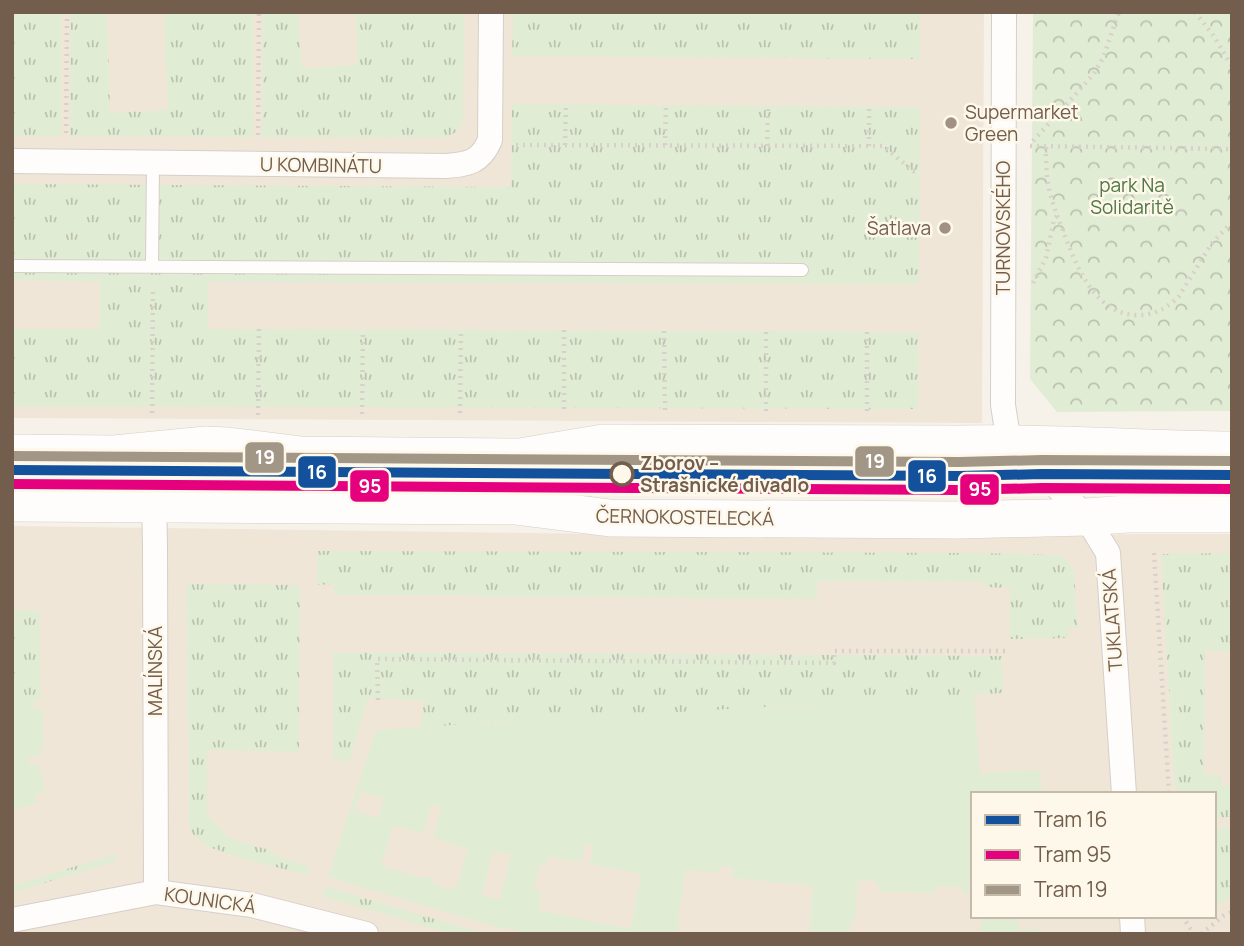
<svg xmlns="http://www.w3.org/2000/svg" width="1244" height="946" viewBox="0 0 1244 946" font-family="Manrope,sans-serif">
	<defs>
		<pattern id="grass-tufts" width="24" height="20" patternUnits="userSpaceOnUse" patternTransform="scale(1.75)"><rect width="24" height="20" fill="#e1ecd5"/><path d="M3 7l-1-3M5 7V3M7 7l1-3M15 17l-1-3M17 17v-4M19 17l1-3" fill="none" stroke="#bbc2af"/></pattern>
		<pattern id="park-crowns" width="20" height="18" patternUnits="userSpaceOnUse" patternTransform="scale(1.75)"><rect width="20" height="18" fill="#e1ecd5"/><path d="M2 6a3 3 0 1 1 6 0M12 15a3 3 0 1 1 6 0" fill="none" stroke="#bbc2af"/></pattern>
	</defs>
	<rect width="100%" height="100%" fill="#f6f2ea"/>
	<path fill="#efe6d8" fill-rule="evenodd" d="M12,12H984L982,423L12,418Z
		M12,526L755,536L967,537L1143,534H1232V934H12ZM973,794H1214V916H973Z"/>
	<path fill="url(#grass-tufts)" d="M12,12H61V136H12Z
		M71,12H107V24L106,26L107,27L108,46L106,47L108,48L109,68L107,69L109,70L110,113L168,110L164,12H253V137L70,136Z
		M263,12H299V24H298L299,25L300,45L299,46L300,47L302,68L357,65L358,44L357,43L355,12H464L463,120C459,131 452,137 440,138L262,137Z
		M554,12H920V59L512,56L513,13Z
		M512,104L920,107L919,284L208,282V329L918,332V409L12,406V329H99L100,282L12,280V184L511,187Z
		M592,458V500L215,492V464L525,465Z
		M12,463H123L122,492L12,491Z
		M1135,463L1232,468V497L1135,496Z
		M318,551L979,553L1059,555C1068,559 1070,564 1074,572L1078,628H1068V638L1010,639V588L985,587L984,582L817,581V599L334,595V584L317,585Z
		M1232,553V651H1205L1204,775H1221V785L1232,786V817L1214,818V794H1175L1161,554Z
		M186,584L300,585L299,752L207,750V814L229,838L273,851V854L308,866L311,864L307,875L244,859L209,847L194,836L189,827Z
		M12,610H39L41,698H12Z
		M333,652L1002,656L1003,693L421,727L424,701L368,698L349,762L333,759Z
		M1214,828H1232V898L1214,905Z
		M115,854L116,861L12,893V886Z
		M326,887L486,934H452L322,896Z"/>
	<path fill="url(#park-crowns)" d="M1033,12H1232V411L1057,412L1030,379Z"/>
	<path fill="#e1ecd5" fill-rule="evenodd" d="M974,695L980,773L1040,770L1042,794H973V893H963L962,886H935V893L880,892C880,878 866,878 857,883L855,922H850V934H809L813,886L733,878V867L719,866L718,872L685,870L682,900H680L677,934H532L494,926L328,877L376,730ZM361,791L384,799L378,818L355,811ZM432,804L442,807L433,838L468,849L456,889L453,888L448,890L441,888L439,884L431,882L432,879L422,876L421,878L381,866L393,825L423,833ZM585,844L594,846L590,864L641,874L631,929L538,910L541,892L534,890L539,865L546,866L548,856L581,862ZM493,851L511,855L500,900L482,895Z
		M12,698H43V700L34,701V709H43V749H39V756L29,757V765H39V773H43V795L39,792L34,798L39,803L12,810Z
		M982,916H1017L1018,930L1038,929V934H980Z"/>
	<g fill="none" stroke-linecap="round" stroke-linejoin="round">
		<g stroke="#d5cfc8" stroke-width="14">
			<path id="lane" d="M12,266L802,270
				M152,266L153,164"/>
		</g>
		<g stroke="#d5cfc8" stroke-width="26">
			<path id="street" d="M1004,12L1003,405L1009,443L1059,489L1086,517L1108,553L1124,794
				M12,161L446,166C468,164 480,163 490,140L491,12
				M153,450L155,545L156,892
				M1132,916L1133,934
				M12,920L156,892L252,905L366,934"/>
		</g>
		<g stroke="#d4cec5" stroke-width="38">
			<path id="secondary" d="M12,453L114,454L206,445L228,446L301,455L520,457L603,443L959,444C1050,442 1141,449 1232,450
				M12,503L515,506L610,518L958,520L1086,517L1127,514H1232"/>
		</g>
		<path stroke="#d8d1cb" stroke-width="4.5" stroke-dasharray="2 5" stroke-linecap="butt" d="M1195,12L1213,35L1232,66
			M66,133L67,12
			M258,135L259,12
			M1033,141L1093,75L1103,58L1119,12
			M516,145L883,146L913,171H919
			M565,145L566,104
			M665,145L666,105
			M767,146L768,105
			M869,146V106
			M1030,146L1232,149
			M1046,147C1046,159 1046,172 1048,184C1051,200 1057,215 1063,231C1076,264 1093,313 1136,315C1153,316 1168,308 1179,296L1212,243L1232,222
			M1033,283L1046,258L1054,219L1057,216
			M564,330V412
			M664,331L665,410
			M766,332V411
			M867,332V412
			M152,413L153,288
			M460,413L461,330
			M362,414L363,330
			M258,415L259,329
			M1154,553L1169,794
			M378,700L377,659L834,663V651H1010
			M1182,916L1194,934
			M1201,934L1223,916L1232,912"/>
		<use href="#lane" stroke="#fefdfc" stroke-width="12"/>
		<use href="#street" stroke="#fefdfc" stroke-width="24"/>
		<use href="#secondary" stroke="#fefdfc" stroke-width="37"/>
		<g stroke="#fef8eb" stroke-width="16">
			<path id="tram-1" d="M12,470L959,476L1042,474L1232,475"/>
		</g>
		<g stroke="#fef8eb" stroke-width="16">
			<path id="tram-2" d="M12,484L959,490L1042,488L1232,489"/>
		</g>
		<g stroke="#fef8eb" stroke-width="16">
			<path id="tram-3" d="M12,456L959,462L1042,460L1232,461"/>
		</g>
		<use href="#tram-1" stroke="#13519c" stroke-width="10"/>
		<use href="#tram-2" stroke="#e5007d" stroke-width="10"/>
		<use href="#tram-3" stroke="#a29786" stroke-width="10"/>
	</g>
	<g fill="#a19183" stroke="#fef8eb" stroke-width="2.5">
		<circle cx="951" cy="123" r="7"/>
		<circle cx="945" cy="228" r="7"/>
	</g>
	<circle fill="#fef8eb" stroke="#735d4c" stroke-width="3.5" cx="622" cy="474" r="11"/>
	<g text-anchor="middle" stroke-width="5" stroke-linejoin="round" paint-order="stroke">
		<g font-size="19" fill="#735d4c" stroke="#fef8eb" text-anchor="start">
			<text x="965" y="119">Supermarket<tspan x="965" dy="22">Green</tspan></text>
			<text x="931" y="235" text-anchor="end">Šatlava</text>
		</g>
		<g font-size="19" fill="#735d4c" stroke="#fef8eb">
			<text transform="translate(321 165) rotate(1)" y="7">U KOMBINÁTU</text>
			<text transform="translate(1003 228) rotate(-90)" y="7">TURNOVSKÉHO</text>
			<text transform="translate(685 517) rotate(1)" y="7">ČERNOKOSTELECKÁ</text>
			<text transform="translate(1112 620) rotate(-94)" y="7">TUKLATSKÁ</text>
			<text transform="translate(155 671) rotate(-90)" y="7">MALÍNSKÁ</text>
			<text transform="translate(210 900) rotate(8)" y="7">KOUNICKÁ</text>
		</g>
		<g font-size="19" fill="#507844" stroke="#fef8eb">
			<text x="1132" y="192">park Na<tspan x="1132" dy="22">Solidaritě</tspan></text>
		</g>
		<g font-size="19" font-weight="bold" fill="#735d4c" stroke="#fef8eb" text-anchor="start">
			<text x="640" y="470">Zborov –<tspan x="640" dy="22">Strašnické divadlo</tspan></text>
		</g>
	</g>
	<g stroke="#fef8eb" stroke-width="2.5">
		<rect x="244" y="441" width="41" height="33" rx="7" fill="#a29786"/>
		<rect x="854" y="445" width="41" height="33" rx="7" fill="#a29786"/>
		<rect x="297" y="455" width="40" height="34" rx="7" fill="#13519c"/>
		<rect x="907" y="459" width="40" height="34" rx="7" fill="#13519c"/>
		<rect x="349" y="469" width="41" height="34" rx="7" fill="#e5007d"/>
		<rect x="959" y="473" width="41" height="33" rx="7" fill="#e5007d"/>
	</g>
	<g font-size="19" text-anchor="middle" font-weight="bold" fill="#fff">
		<text x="265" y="464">19</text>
		<text x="875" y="468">19</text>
		<text x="317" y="479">16</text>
		<text x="927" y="483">16</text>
		<text x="370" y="493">95</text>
		<text x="980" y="496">95</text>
	</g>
	<rect width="1244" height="946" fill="none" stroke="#735d4c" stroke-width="28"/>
	<rect x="971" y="792" width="245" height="126" fill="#fef8eb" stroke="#c6baab" stroke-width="2"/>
	<rect x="985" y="815" width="35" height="10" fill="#13519c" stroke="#c6baab" stroke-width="2"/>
	<text x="1034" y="827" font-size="21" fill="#735d4c">Tram 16</text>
	<rect x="985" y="850" width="35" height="10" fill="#e5007d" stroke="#c6baab" stroke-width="2"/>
	<text x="1034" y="862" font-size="21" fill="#735d4c">Tram 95</text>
	<rect x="985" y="885" width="35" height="10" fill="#a29786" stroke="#c6baab" stroke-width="2"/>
	<text x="1034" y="897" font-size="21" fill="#735d4c">Tram 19</text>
</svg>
